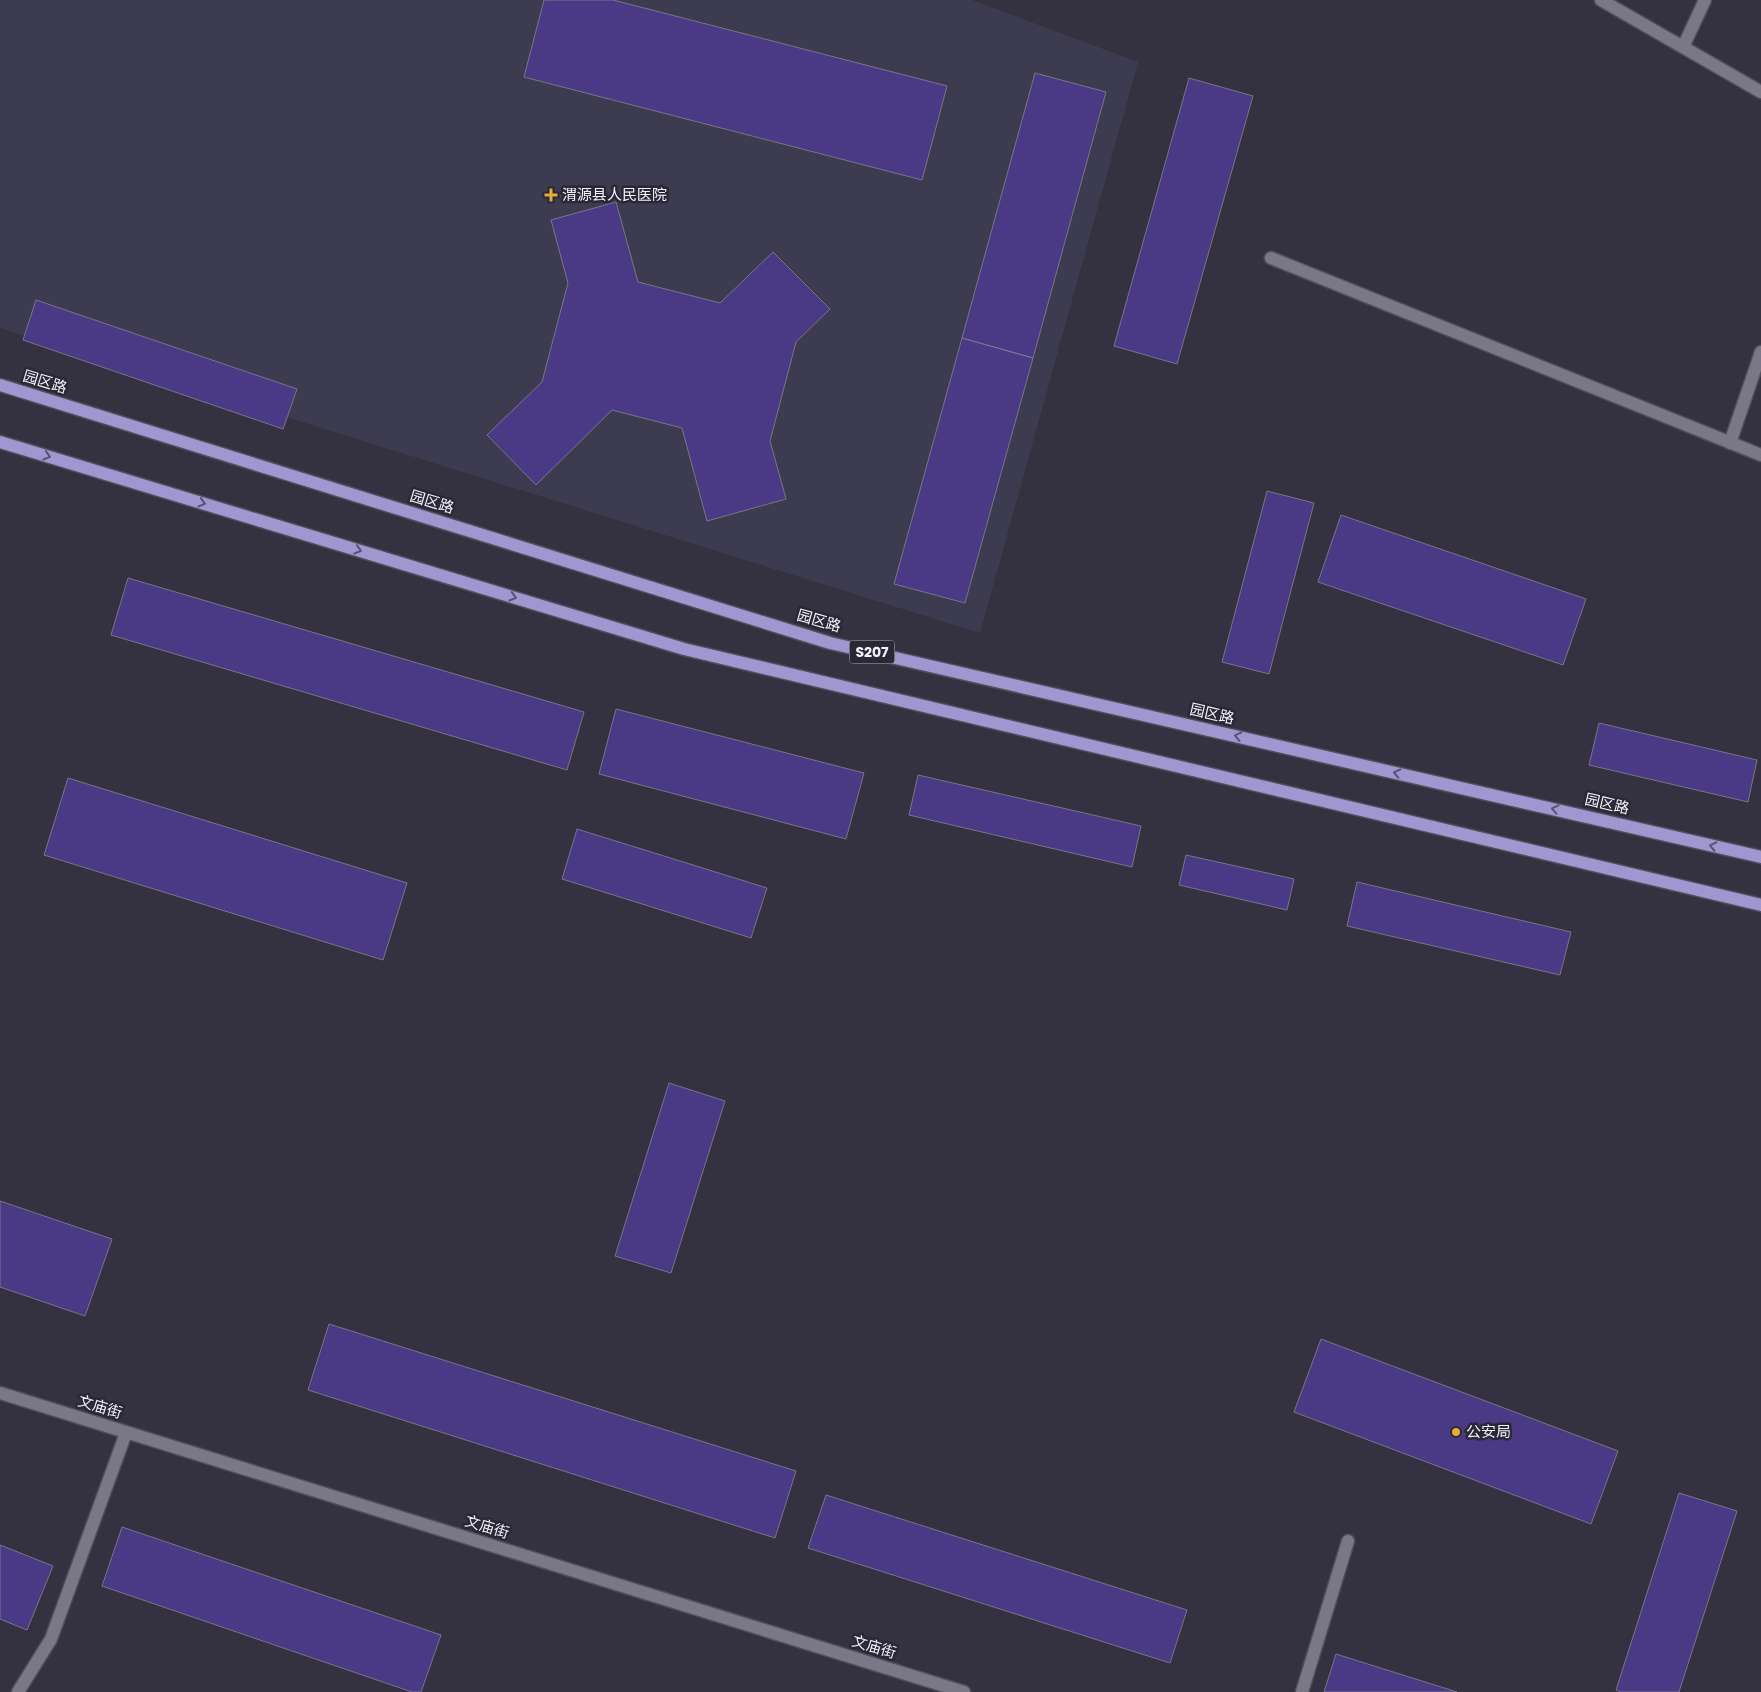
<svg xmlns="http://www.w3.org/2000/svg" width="1761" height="1692" viewBox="0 0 1761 1692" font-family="Poppins,'Noto Sans SC',sans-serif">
	<rect width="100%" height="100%" fill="#343240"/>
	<path fill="#3d3b4f" d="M0,0H972L1138,62L980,633L0,328Z"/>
	<path fill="#4a3985" stroke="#787686" d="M544,0H613L947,86L922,180L524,77Z
		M1035,73L1106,92L1033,358L962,338Z
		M1189,78L1253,96L1177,364L1114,346Z
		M616,202L638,282L720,303L773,252L830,309L796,342L770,441L786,499L707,521L682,428L612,410L536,485L487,435L542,382L568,283L551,220Z
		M36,300L297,389L283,429L23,340Z
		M962,338L1033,358L965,603L894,584Z
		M1267,491L1314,503L1269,674L1222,662Z
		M1341,515L1586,599L1563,665L1318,582Z
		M128,578L584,712L567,770L111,635Z
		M616,709L864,773L846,839L599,774Z
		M1599,723L1757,760L1748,802L1589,765Z
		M918,775L1141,826L1132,867L909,815Z
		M68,778L407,883L383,960L44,855Z
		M577,829L767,888L751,938L562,879Z
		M1186,855L1294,879L1287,910L1179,885Z
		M1357,882L1571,932L1560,975L1347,926Z
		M669,1083L725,1101L671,1273L615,1256Z
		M0,1201L112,1239L85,1316L0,1287Z
		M329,1324L796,1471L775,1538L308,1390Z
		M1321,1339L1618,1451L1591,1524L1294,1412Z
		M1679,1493L1737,1511L1679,1692H1621L1616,1690Z
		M826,1495L1187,1610L1170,1663L808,1548Z
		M122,1527L441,1635L421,1692H412L102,1586Z
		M0,1545L53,1566L27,1630L0,1619Z
		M1336,1654L1457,1692H1324Z"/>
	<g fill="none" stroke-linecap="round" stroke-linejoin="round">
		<g stroke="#504e5a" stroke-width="15">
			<path id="lane" d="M1601,0L1761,92
				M1683,47L1705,0
				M1271,258L1761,455
				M1730,443L1761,352
				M18,1692L51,1639L126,1433
				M1302,1692L1348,1541"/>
		</g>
		<g stroke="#504e5a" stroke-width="15">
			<path id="secondary" d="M0,1393L964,1692"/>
		</g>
		<g stroke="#504e5a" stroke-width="15">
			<path id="primary" d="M0,385L830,643L1761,857
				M0,442L684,649L1761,905"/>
		</g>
		<use href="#lane" stroke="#7a7888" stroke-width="12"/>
		<use href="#secondary" stroke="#7a7888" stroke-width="12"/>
		<use href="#primary" stroke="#9f97cf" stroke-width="12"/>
	</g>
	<defs><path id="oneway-chevron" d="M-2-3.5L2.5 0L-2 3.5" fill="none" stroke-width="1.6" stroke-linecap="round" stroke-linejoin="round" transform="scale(1.25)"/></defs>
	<g stroke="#595473">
		<use href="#oneway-chevron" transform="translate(47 456) rotate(17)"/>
		<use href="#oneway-chevron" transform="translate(202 503) rotate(17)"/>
		<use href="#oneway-chevron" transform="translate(358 550) rotate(17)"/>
		<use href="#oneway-chevron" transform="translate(513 597) rotate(17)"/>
		<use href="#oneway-chevron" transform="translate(1238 736) rotate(-167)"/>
		<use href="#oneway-chevron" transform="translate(1397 773) rotate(-167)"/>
		<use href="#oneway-chevron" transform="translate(1555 809) rotate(-167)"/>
		<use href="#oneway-chevron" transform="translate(1713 846) rotate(-167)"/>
	</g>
	<g fill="#e7ac37" stroke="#2a2836" stroke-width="2">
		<path d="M548.5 187.5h5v5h5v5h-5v5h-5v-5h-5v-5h5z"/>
		<circle cx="1456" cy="1432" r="5"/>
	</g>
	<g text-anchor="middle" stroke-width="5" stroke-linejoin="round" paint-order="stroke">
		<rect fill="#2a2836" stroke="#b7b5c0" stroke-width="1" x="849.5" y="640.5" width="45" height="23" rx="4"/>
		<g font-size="14" font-weight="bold" fill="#f3f2fb">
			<text x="872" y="657">S207</text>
		</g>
		<g font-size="15" fill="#f3f2fb" stroke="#2a2836" text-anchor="start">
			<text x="562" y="200">渭源县人民医院</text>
			<text x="1466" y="1437">公安局</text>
		</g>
		<g font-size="15" fill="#f3f2fb" stroke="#2a2836">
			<text transform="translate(45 382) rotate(17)" y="5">园区路</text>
			<text transform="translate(432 502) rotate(17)" y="5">园区路</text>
			<text transform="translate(819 621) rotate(16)" y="5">园区路</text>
			<text transform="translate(1212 714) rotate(13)" y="5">园区路</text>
			<text transform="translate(1607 804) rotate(13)" y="5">园区路</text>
			<text transform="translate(100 1407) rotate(17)" y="5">文庙街</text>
			<text transform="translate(487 1527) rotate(17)" y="5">文庙街</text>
			<text transform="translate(874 1647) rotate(17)" y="5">文庙街</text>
		</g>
	</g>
</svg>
